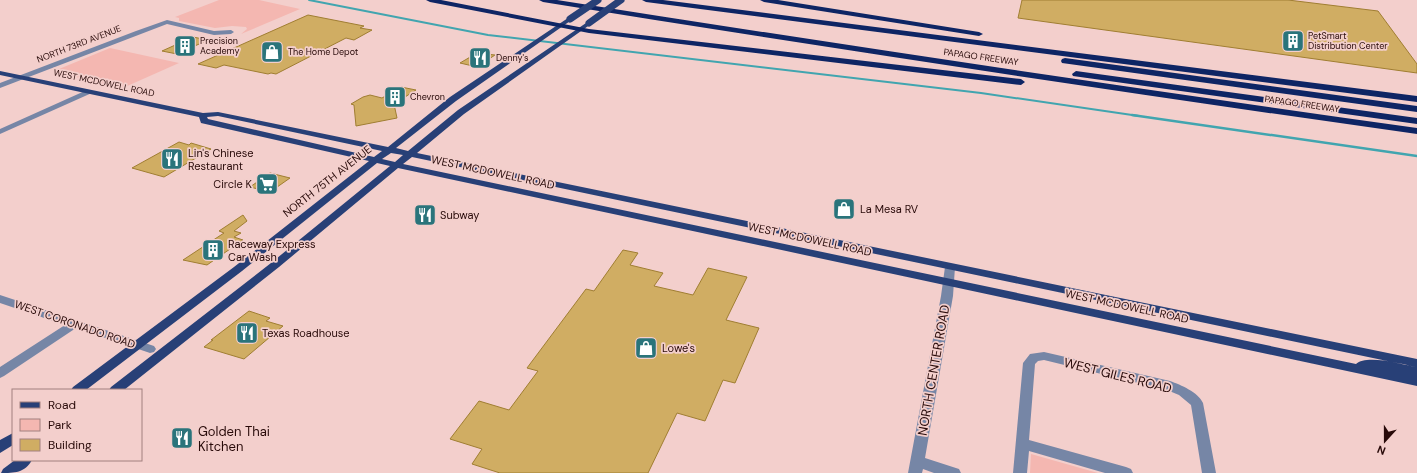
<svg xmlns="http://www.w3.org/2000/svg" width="1417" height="473" viewBox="0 0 1417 473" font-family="'DM Sans',sans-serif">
	<rect width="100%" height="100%" fill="#f3cfcc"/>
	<path fill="#f4b7b1" d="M219,0H259L300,9L241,34L247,29L246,27L232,26L215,28L179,21V18L175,17Z
		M110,48L179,63L125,87L56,73L59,69Z
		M1031,454L1098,473H1030Z"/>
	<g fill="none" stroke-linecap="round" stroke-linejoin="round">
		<path stroke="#41a5af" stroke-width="2" d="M309,0L488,35L981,93L1139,116"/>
		<path stroke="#41a5af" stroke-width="2.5" d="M1132,115L1417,156"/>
	</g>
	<path fill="#d0ad63" stroke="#a07e32" d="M1022,0H1288L1378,11L1417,64V73L1018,18Z
		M308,15L364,26L360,28L372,30L354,40L346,38L276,74L271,73L268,74L224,65L216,68L198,64Z
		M193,37L208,40L177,54L162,51Z
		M477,53L495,55L477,67L460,63Z
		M401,87L416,90L394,104L397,118L356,126L354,105L351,104L363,97L370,95L382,98Z
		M179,142L189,145L191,143L211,149L164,177L132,168Z
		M270,173L290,178L270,192L250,187Z
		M243,215L247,221L234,231L241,233L234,237L243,240L207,265L183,260L224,233L219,231Z
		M623,250L638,253L630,265L663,273L654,286L693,295L708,268L747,277L726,320L759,328L735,383L723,380L705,421L677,413L648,473H500L472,464L482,449L450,439L479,401L509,410L538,371L527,368L586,289L594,291Z
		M249,311L270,318L266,321L283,326L244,359L204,347L213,340H211Z"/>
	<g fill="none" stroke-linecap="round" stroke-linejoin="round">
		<path fill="#7686a6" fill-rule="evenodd" d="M167,20L214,31L231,30L234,32L231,34L214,35L167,24L0,88V83L136,31Z
			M87,90H90L94,92L0,134V129Z
			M950,264L955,267L953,296L925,458L959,469L961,473H934L923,469L922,473H908L941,296L945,267Z
			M0,295L154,346L156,349L154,352L150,353L76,328L4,376L0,378V367L65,325L0,303Z
			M1044,352L1170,381C1181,385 1198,392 1203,403L1216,473H1202L1191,405L1179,395L1167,390L1044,360L1038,361L1035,364L1029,440L1126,467L1131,469L1133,473H1105L1029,451L1027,473H1013L1023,363L1030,354Z"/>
		<path fill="#284077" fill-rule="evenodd" d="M568,18L573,19L456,101L396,148L408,151L458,110L589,21L592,23L591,24L464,114L417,153L1417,359V386L398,168L279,267L124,390H109L111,387L271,263L390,166L377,163L242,271L86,390H71L73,387L234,267L369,161L201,123L199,117L0,75V71L203,113L218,112L388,147L450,97ZM218,116L382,151L374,157L208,119L207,117ZM391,153L403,155L395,162L382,159ZM412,157L1416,367C1402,364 1366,354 1356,364L403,164Z
			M13,433V445L0,453V440Z
			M15,460H32C25,473 14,473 1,473L3,469Z"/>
		<path fill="#0e2564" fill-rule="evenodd" d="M426,0H441L589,29L1021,79L1025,82L1021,85L589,33L430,2Z
			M539,0H557C843,45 1130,88 1417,128V134C1125,93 834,49 543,2Z
			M642,0H663L1417,96V102L646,2Z
			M760,0H778L979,32L983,34L979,36L764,2Z
			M1065,58L1417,106V112L1062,63L1061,61L1062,59Z
			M1076,71L1417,118V124L1073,76L1072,74Z"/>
		<path stroke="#284077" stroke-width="7" d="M570,19L598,0
			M589,23L621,0"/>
	</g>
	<defs>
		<g id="building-square" transform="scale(1.15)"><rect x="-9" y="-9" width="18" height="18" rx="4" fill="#2a747b" stroke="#f3cfcc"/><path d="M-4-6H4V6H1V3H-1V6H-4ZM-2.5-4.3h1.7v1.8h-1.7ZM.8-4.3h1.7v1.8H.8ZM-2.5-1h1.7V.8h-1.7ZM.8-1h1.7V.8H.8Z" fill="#fff"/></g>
		<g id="shop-square" transform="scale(1.15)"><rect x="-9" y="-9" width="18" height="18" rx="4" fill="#2a747b" stroke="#f3cfcc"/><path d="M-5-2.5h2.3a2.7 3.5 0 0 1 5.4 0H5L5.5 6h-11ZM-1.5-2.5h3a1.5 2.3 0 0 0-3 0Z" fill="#fff"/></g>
		<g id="restaurant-square" transform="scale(1.15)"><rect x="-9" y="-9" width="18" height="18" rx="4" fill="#2a747b" stroke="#f3cfcc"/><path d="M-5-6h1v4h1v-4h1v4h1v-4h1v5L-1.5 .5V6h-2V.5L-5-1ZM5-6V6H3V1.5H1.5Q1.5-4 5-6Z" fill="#fff"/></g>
		<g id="supermarket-square" transform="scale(1.15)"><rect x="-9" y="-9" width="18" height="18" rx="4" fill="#2a747b" stroke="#f3cfcc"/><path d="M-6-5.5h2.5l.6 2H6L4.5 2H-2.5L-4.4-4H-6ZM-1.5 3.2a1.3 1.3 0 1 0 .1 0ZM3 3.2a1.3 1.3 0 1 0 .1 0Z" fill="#fff"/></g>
	</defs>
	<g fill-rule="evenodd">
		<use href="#building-square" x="1293" y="41"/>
		<use href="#building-square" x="185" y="46"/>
		<use href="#shop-square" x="272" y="52"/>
		<use href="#restaurant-square" x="480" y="58"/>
		<use href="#building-square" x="395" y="97"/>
		<use href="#restaurant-square" x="172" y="159"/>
		<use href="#supermarket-square" x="267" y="184"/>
		<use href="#shop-square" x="844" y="209"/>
		<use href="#restaurant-square" x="425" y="215"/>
		<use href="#building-square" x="213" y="250"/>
		<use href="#restaurant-square" x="247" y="333"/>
		<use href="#shop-square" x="646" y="348"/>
		<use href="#restaurant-square" x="182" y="438"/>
	</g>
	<g text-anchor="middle" stroke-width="3.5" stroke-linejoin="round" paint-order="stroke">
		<g font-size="9" fill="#280a09" stroke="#f3cfcc" text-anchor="start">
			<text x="1308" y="39">PetSmart<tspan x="1308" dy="10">Distribution Center</tspan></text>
			<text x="200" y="44">Precision<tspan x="200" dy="10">Academy</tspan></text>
			<text x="288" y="55">The Home Depot</text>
			<text x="496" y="61">Denny's</text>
			<text x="410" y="100">Chevron</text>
		</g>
		<g font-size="9" fill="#280a09" stroke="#f3cfcc">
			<text transform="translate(79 44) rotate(-21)" y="3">NORTH 73RD AVENUE</text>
			<text transform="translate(981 57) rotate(8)" y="3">PAPAGO FREEWAY</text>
			<text transform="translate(104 83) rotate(12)" y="3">WEST MCDOWELL ROAD</text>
			<text transform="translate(1302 104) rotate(8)" y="3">PAPAGO FREEWAY</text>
		</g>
		<g font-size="11" fill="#280a09" stroke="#f3cfcc" text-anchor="start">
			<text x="188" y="157">Lin's Chinese<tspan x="188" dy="13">Restaurant</tspan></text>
			<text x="252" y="188" text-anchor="end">Circle K</text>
			<text x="860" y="213">La Mesa RV</text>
			<text x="440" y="219">Subway</text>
			<text x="228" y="248">Raceway Express<tspan x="228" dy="13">Car Wash</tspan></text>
			<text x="262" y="337">Texas Roadhouse</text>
			<text x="662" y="352">Lowe's</text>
		</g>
		<g font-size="11" fill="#280a09" stroke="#f3cfcc">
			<text transform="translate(493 172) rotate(12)" y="4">WEST MCDOWELL ROAD</text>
			<text transform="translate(327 181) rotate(-38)" y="4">NORTH 75TH AVENUE</text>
			<text transform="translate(810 239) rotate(12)" y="4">WEST MCDOWELL ROAD</text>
			<text transform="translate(1127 306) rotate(12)" y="4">WEST MCDOWELL ROAD</text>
			<text transform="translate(75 324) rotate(19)" y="4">WEST CORONADO ROAD</text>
		</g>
		<g font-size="13" fill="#280a09" stroke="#f3cfcc">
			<text transform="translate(933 370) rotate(-80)" y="5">NORTH CENTER ROAD</text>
			<text transform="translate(1118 375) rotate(14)" y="5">WEST GILES ROAD</text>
		</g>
		<g font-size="13" fill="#280a09" stroke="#f3cfcc" text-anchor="start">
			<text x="198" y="436">Golden Thai<tspan x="198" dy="15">Kitchen</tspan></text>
		</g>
	</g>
	<rect x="12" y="389" width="130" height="72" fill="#f3cfcc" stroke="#a2807e"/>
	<rect x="20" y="402" width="20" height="6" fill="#284077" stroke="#a2807e"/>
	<text x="48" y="409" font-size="12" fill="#280a09">Road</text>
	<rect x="20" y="419" width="20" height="12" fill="#f4b7b1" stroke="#a2807e"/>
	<text x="48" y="429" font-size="12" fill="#280a09">Park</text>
	<rect x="20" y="439" width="20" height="12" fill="#d0ad63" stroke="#a2807e"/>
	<text x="48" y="449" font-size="12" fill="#280a09">Building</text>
	<g transform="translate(1385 441) rotate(201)" stroke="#f3cfcc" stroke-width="3" paint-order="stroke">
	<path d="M0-3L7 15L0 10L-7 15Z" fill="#280a09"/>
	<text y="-6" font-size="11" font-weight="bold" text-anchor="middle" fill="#280a09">N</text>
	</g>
</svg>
